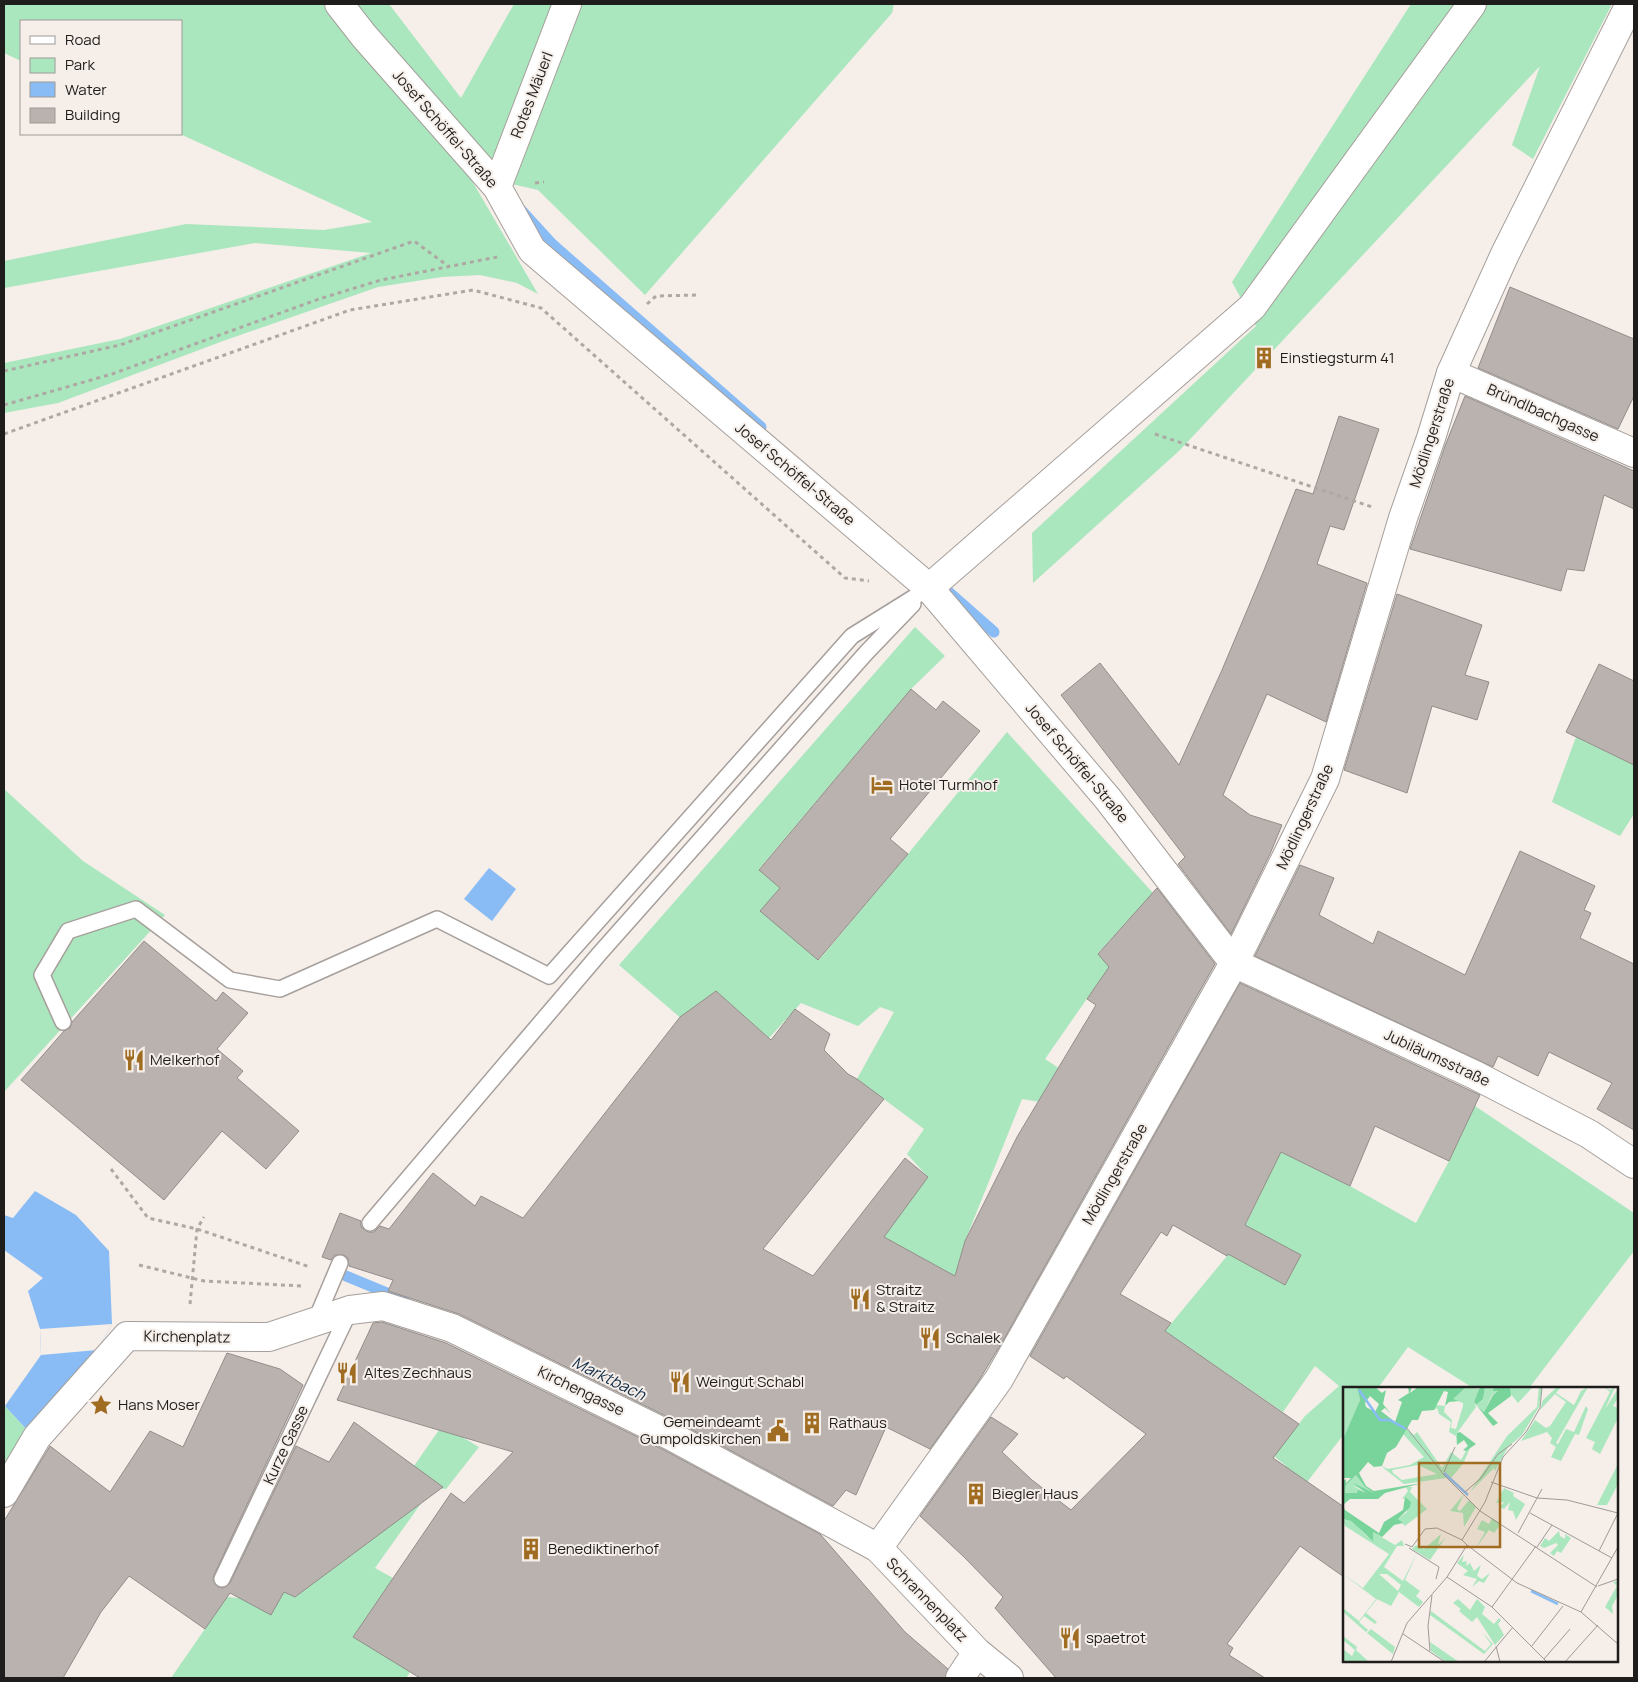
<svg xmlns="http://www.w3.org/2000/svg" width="1638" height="1682" viewBox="0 0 1638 1682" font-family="Manrope,sans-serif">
	<rect width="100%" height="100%" fill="#f5eee9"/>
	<path fill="#aae7be" d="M4,4H389L461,98L514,4H894L892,13L645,295L538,190L468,174L538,294L517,283L480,275L442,277L378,287L223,341L58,403L4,413V363L120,339L371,253L255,243L4,288V261L186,224L324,230L372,222L180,134H181V21H21V61L4,53Z
		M1411,4H1612L1533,159L1512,145L1540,66L1180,450L1033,583L1032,533L1256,326L1232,282Z
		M915,627L945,656L911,689L759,869L780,888L761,911L819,960L908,854L1007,732L1153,893L1098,953L1109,967L1045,1059L1075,1079L1059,1105L1022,1099L965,1241L955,1276L916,1255L876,1247L928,1177L907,1154L924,1129L857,1079L894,1012L880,1007L858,1026L801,1003L769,1038L716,991L683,1020L619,965Z
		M1634,728V814L1620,836L1552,802L1576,737L1619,758Z
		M4,789L83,861L165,915L4,1092Z
		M1475,1106L1634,1213V1251L1529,1388H1473L1408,1347L1378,1388H1344V1434L1199,1623L1165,1678H1130L1286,1466L1274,1456L1305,1416L1339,1386L1315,1366L1283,1412L1165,1331L1227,1256L1245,1226L1281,1152L1350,1186L1416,1223L1449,1161Z
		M4,1405L28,1431L4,1472Z
		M439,1430L462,1437L479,1447L446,1489L432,1488L375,1568L393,1578L353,1637L542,1481L406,1678H171L227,1597L240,1598L284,1592L295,1597L311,1585L318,1536L352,1555Z"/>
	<path fill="#89bcf4" d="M489,868L516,889L492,921L464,899Z
		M35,1191L76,1215L109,1251L112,1324L97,1350L28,1431L5,1406L41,1355L40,1329L28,1291L43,1278L4,1250V1215L13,1218Z"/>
	<path fill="#f5eee9" d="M112,1324L97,1350L41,1355L40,1329Z"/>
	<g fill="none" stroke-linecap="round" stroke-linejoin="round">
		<path stroke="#89bcf4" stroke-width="11" d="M521,210L552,244L761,427
			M944,588L994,632
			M346,1276L404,1300"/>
	</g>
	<path fill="#b9b2af" stroke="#938d89" d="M1510,287L1634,339V396L1618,429L1478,368Z
		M1465,396L1634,471V509L1604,495L1584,571L1567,569L1561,591L1410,549L1445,446Z
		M1339,416L1379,429L1344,530L1330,526L1317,564L1367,583L1326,722L1267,694L1223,795L1250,815L1282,825L1270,854L1231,934L1178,864L1185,857L1061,695L1100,663L1179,765L1222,670L1264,570L1296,489L1313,494Z
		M1397,594L1482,625L1465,675L1489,682L1477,720L1432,706L1407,793L1344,770Z
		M1599,664L1634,681V765L1566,732Z
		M911,689L936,710L943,701L980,731L890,839L908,854L818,960L760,911L780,888L759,870Z
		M1520,851L1595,886L1584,910L1591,913L1580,938L1634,964V1130L1597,1109L1612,1083L1549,1052L1538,1076L1498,1056L1493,1067L1255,956L1300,865L1334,878L1319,915L1373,944L1378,931L1465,975Z
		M1157,888L1215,964L1004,1339L978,1382L930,1449L886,1427L856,1495L846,1490L833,1506L678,1422L459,1314L388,1291L393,1280L349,1266L348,1258L344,1255H335L331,1260L322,1257L340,1213L361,1221V1227L368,1232H374L380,1226L389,1229L433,1173L475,1206L481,1196L523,1218L680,1017L716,991L771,1040L795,1009L830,1034L824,1050L848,1074L857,1079L884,1099L763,1249L813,1276L905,1158L928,1177L884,1237L955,1276L965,1241L1017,1137L1096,1005L1087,999L1109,967L1098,954Z
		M144,941L216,1001L223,992L248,1013L217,1049L243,1071L237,1078L299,1131L266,1169L222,1131L164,1200L21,1080L64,1031L70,1028L72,1022Z
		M1240,983L1480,1095L1449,1161L1375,1126L1350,1186L1281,1152L1245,1225L1301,1255L1285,1285L1228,1254L1227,1256L1173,1225L1167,1236L1161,1232L1120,1294L1171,1323L1165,1331L1299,1424L1273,1458L1344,1507V1577L1300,1546L1227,1644L1233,1648L1229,1655L1265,1678H1056L995,1608L1003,1597L964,1557L920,1516L991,1417L1018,1434L1002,1452L1032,1480L1071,1510L1146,1434L1066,1376L1064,1379L1030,1356Z
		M382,1322L446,1343L664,1450L820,1534L905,1632L948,1669L945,1678H420L353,1637L451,1493L464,1503L513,1452L337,1400L373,1323Z
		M227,1353L280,1369L303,1385L214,1575L213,1580L218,1587L223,1588L230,1583L296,1446L329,1462L354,1422L443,1487L295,1597L284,1592L271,1615L230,1593L205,1629L129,1576L101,1612L63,1678H4V1521L50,1446L110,1492L150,1431L183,1447Z"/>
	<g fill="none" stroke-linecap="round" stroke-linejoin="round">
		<g stroke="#a69f9b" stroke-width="18">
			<path id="lane" d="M63,1022L42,975L68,931L136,909L230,980L280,989L437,919L549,976L852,636L929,588
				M370,1223L600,953L866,653L913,604
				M315,1322L340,1263
				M222,1579L350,1310"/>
		</g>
		<g stroke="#a69f9b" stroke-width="30">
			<path id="street" d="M339,4L364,36L497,187L532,250L929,588L1108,799L1234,963L1475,1075L1589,1134L1634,1164
				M497,187L567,4
				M1451,373L1634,453
				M929,588L1252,307L1472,4
				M4,1493L37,1437L127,1336L269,1337L350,1310L383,1306L452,1328L671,1436L878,1548"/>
		</g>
		<g stroke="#a69f9b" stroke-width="30">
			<path id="secondary" d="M960,1678L977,1652
				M1009,1678L977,1652L878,1548L999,1379L1234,963L1325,779L1403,518L1431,438L1451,373L1505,254L1630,4"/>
		</g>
		<path stroke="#aea8a4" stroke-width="3" stroke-dasharray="4 4" stroke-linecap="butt" d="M535,183L544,182
			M647,304L656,296L698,295
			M4,371L120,345L414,241L448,266
			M4,405L112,374L319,299L381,280L497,257
			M4,434L350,310L473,290L541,308L845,578L869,581
			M1155,434L1372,507
			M111,1169L148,1218L197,1229L310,1267
			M139,1265L204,1281L302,1286
			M190,1304L197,1229L204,1217"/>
		<use href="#lane" stroke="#fff" stroke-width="15"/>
		<use href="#street" stroke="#fff" stroke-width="28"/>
		<use href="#secondary" stroke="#fff" stroke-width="28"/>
	</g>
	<defs>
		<g id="building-bare" transform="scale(1.725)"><path d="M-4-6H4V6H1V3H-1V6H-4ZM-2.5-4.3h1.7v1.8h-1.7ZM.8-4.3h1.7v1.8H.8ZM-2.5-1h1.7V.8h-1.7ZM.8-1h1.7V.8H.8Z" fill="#9f6c22" stroke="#f5eee9" stroke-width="2.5" paint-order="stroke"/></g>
		<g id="hotel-bare" transform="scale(1.725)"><path d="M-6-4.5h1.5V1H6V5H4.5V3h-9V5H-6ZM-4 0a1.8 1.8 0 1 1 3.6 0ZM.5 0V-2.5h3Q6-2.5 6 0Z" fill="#9f6c22" stroke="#f5eee9" stroke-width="2.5" paint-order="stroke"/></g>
		<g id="restaurant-bare" transform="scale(1.725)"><path d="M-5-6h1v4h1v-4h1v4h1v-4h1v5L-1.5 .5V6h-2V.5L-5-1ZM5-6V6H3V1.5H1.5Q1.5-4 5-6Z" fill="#9f6c22" stroke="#f5eee9" stroke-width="2.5" paint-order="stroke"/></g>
		<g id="sight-bare" transform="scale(1.725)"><path d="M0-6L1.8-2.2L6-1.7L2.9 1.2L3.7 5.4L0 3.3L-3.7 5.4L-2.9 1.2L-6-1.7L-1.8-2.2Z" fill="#9f6c22" stroke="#f5eee9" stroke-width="2.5" paint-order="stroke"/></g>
		<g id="civic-bare" transform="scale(1.725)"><path d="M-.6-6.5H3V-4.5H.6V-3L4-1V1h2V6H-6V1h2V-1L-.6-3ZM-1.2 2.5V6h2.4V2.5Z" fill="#9f6c22" stroke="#f5eee9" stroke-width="2.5" paint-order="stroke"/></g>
	</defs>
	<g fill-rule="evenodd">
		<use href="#building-bare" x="1264" y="358"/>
		<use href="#hotel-bare" x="882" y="785"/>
		<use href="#restaurant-bare" x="134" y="1060"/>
		<use href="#restaurant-bare" x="860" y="1299"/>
		<use href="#restaurant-bare" x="930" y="1338"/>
		<use href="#restaurant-bare" x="347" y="1373"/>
		<use href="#restaurant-bare" x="680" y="1382"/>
		<use href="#sight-bare" x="101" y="1405"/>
		<use href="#building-bare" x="812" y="1423"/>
		<use href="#civic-bare" x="778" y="1431"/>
		<use href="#building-bare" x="976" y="1494"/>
		<use href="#building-bare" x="531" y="1549"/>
		<use href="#restaurant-bare" x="1070" y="1638"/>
	</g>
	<g text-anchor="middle" stroke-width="4" stroke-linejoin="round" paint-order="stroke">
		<g font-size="15" fill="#1f1d1b" stroke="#f5eee9">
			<text transform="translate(532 95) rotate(-69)" y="5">Rotes Mäuerl</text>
			<text transform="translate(445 129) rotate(49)" y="5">Josef Schöffel-Straße</text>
			<text transform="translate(1543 413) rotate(24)" y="5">Bründlbachgasse</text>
			<text transform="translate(1432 433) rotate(-72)" y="5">Mödlingerstraße</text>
			<text transform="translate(795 474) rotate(40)" y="5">Josef Schöffel-Straße</text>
			<text transform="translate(1077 763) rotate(50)" y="5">Josef Schöffel-Straße</text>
			<text transform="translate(1305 817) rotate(-65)" y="5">Mödlingerstraße</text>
			<text transform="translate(1437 1058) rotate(25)" y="5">Jubiläumsstraße</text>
			<text transform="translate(1115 1174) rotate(-60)" y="5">Mödlingerstraße</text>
			<text transform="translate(187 1337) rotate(1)" y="5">Kirchenplatz</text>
			<text transform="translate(581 1391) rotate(26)" y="5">Kirchengasse</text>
			<text transform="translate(286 1445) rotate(-65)" y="5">Kurze Gasse</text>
			<text transform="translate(927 1600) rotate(46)" y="5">Schrannenplatz</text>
		</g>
		<g font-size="15" fill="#1f1d1b" stroke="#f5eee9" text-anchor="start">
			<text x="1280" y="363">Einstiegsturm 41</text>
			<text x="899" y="790">Hotel Turmhof</text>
			<text x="150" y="1065">Melkerhof</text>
			<text x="876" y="1295">Straitz<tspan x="876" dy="17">&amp; Straitz</tspan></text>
			<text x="946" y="1343">Schalek</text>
			<text x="364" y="1378">Altes Zechhaus</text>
			<text x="696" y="1387">Weingut Schabl</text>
			<text x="118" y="1410">Hans Moser</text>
			<text x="761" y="1427" text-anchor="end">Gemeindeamt<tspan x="761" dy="17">Gumpoldskirchen</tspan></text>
			<text x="829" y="1428">Rathaus</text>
			<text x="992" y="1499">Biegler Haus</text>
			<text x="548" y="1554">Benediktinerhof</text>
			<text x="1086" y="1643">spaetrot</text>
		</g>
		<g font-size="16" font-style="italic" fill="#122d48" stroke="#f5eee9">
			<text transform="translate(609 1378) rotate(26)" y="6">Marktbach</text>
		</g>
	</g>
	<g transform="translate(1343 1387)">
		<rect width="275" height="275" fill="#f5eee9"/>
		<path d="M0,0H14L17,13L0,52ZM123,0L137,2L131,15L133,20L114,46V58L113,49L106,45L108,35L96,27L94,21L91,23L93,18L102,19L101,25L109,33L108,41L113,42L120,19V16L109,12ZM142,0H151V4H155L149,8L141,25L133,18L140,12ZM167,0H190L175,16L166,5ZM196,0H199L196,20L179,48L165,60L152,84L151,81L127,105L164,49L194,20ZM214,0H218L213,6L231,18L238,4L245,0L213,56L215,57L223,42L231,45L243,19L245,22L236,48L232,47L218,74L208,70L213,60L207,56L209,51L204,45L178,54L192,33L203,41L207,39L223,15L212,7L197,23L200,13ZM261,0L267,3L272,0L262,22L275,2V11L270,19L275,21V31L257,67L249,62L252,55L243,51L267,5ZM63,41L71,48L74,45L99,81L108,65L118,73L123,64L127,61L120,77L108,91L100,85L103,91L61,97L38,79L45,82L67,78L81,70L60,47ZM75,78L94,87L59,93L50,86L49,83ZM275,77V97L264,118H254ZM13,88L22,100L31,106L10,99L24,106H2L3,98ZM63,100H69L67,105L84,122L62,139L55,132L64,125L62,111L59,112L65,104ZM161,101L171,106L170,109L182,117L173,133L170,124L165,123L167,115L161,122L157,120L161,115L153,116ZM121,107L114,122L117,124L126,113L133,120L121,140L120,126L107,124ZM149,131L158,137L151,146L146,143L133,161L142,145L134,142L139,133L146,137ZM0,132L8,134L25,150H29L30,145L52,158L59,153L61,159H54L41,180L60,194L74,166L62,193L77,204L73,209L80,215L76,220L56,205L48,219L34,212L23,226L34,235L32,237L21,229L16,235L25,243L23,245L0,225V221L16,234L33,212L0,187L20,201L46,167L2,139ZM36,187H44L58,198L55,204ZM216,144L217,149L222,152V147L228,151L218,166L214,164L211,169L207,166L215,158L213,156L201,161L197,159L202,151L206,154ZM98,147L95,158L103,150L87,173L69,162L73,158L81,162ZM121,168L119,175L124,174L123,179L127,176L131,184L138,178L134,189L139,192L147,186L141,196L136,194L129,200L134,192L120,188L125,184L114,176ZM275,194V208L269,219L270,227L262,220L274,199L270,195ZM115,212L127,223L134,212L142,220L139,227L151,237L156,231L158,233L155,237L161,248L152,258L134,230L129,235L116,224L118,222L110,216ZM88,224L142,264L148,257L139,245L150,257L141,267L87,228ZM28,242L52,260L50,267L24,246ZM0,249L14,260L13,263L26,275H0V262L9,269L12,263L0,253ZM87,255L116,275H103L88,264Z" fill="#aae7be" fill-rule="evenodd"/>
		<path d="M14,0H32L39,6L43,3L40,17L48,27L42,21L38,24L52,35L59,15L55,13L66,6L65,0H69L67,6L75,0H123L110,12L116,14L106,15L102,19L105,5L101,4L91,23L79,24L75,33H69L53,60L44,66L39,79L31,80L25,75L16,86L23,99L31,104L79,96L42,106L35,112H7L0,118V94L3,92V96L8,91H0V52L17,13ZM27,9L36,17L32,25L23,20L22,16ZM13,88L22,100L31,106L10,96L23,106L15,103L14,106H2L3,98ZM137,0H142L140,12L133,18L141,25L150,8L155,4H150L151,0H167L168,9L145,26L155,36L150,39L131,15ZM117,45L133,57L123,64L120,63L125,59L121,53L114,58V46ZM62,110L68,115L67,120L55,132L60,136L51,138L39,150L30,145V154L8,134L0,132V118L2,123L36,146L41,135L60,123Z" fill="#78d49b" fill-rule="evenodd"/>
		<path fill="none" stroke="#89bcf4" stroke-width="2.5" d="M16,3L37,33H47L63,42M101,86L125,108M188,204L215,217"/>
		<path fill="none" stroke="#9f9a97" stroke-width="1" d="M63,40L102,89L137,124L254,200M101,85L112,60M148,95L194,111L224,113L275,126M122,105L138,91L155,67L169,57M187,126L269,171M175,146L199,102M62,157L69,160L82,142L94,141L119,153M124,158L174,196L238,225L275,257M194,160L209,138M66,161L96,180L93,192M256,164L275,126M104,190L149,220L204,275M255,199L275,192M149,220L193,159M238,225L275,160M60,247L102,275M153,259L157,275M188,260L220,219M87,264L85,239L89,208M201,272L227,242M48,275L64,236L104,190L124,158L119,153L142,115L160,70L183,45L197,21L199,0M141,275L170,240M222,275L255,238"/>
		<path fill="#9f6c22" fill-opacity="0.15" stroke="#9f6c22" stroke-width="2.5" d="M76,76H157V160H76Z"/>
		<rect width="275" height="275" fill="none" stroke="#1f1d1b" stroke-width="2.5"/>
	</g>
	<rect width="1638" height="1682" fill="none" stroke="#1f1d1b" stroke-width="10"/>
	<rect x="20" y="20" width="162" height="115" fill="#f5eee9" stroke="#9f9a97"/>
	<rect x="30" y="36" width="25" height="8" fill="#ffffff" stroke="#9f9a97"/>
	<text x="65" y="45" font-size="15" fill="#1f1d1b">Road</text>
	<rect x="30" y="58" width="25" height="15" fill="#aae7be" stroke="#9f9a97"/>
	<text x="65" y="70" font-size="15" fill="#1f1d1b">Park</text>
	<rect x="30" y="82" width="25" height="15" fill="#89bcf4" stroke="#9f9a97"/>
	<text x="65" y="95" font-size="15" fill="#1f1d1b">Water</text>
	<rect x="30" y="108" width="25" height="15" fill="#b9b2af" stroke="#9f9a97"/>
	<text x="65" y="120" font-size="15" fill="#1f1d1b">Building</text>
</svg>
